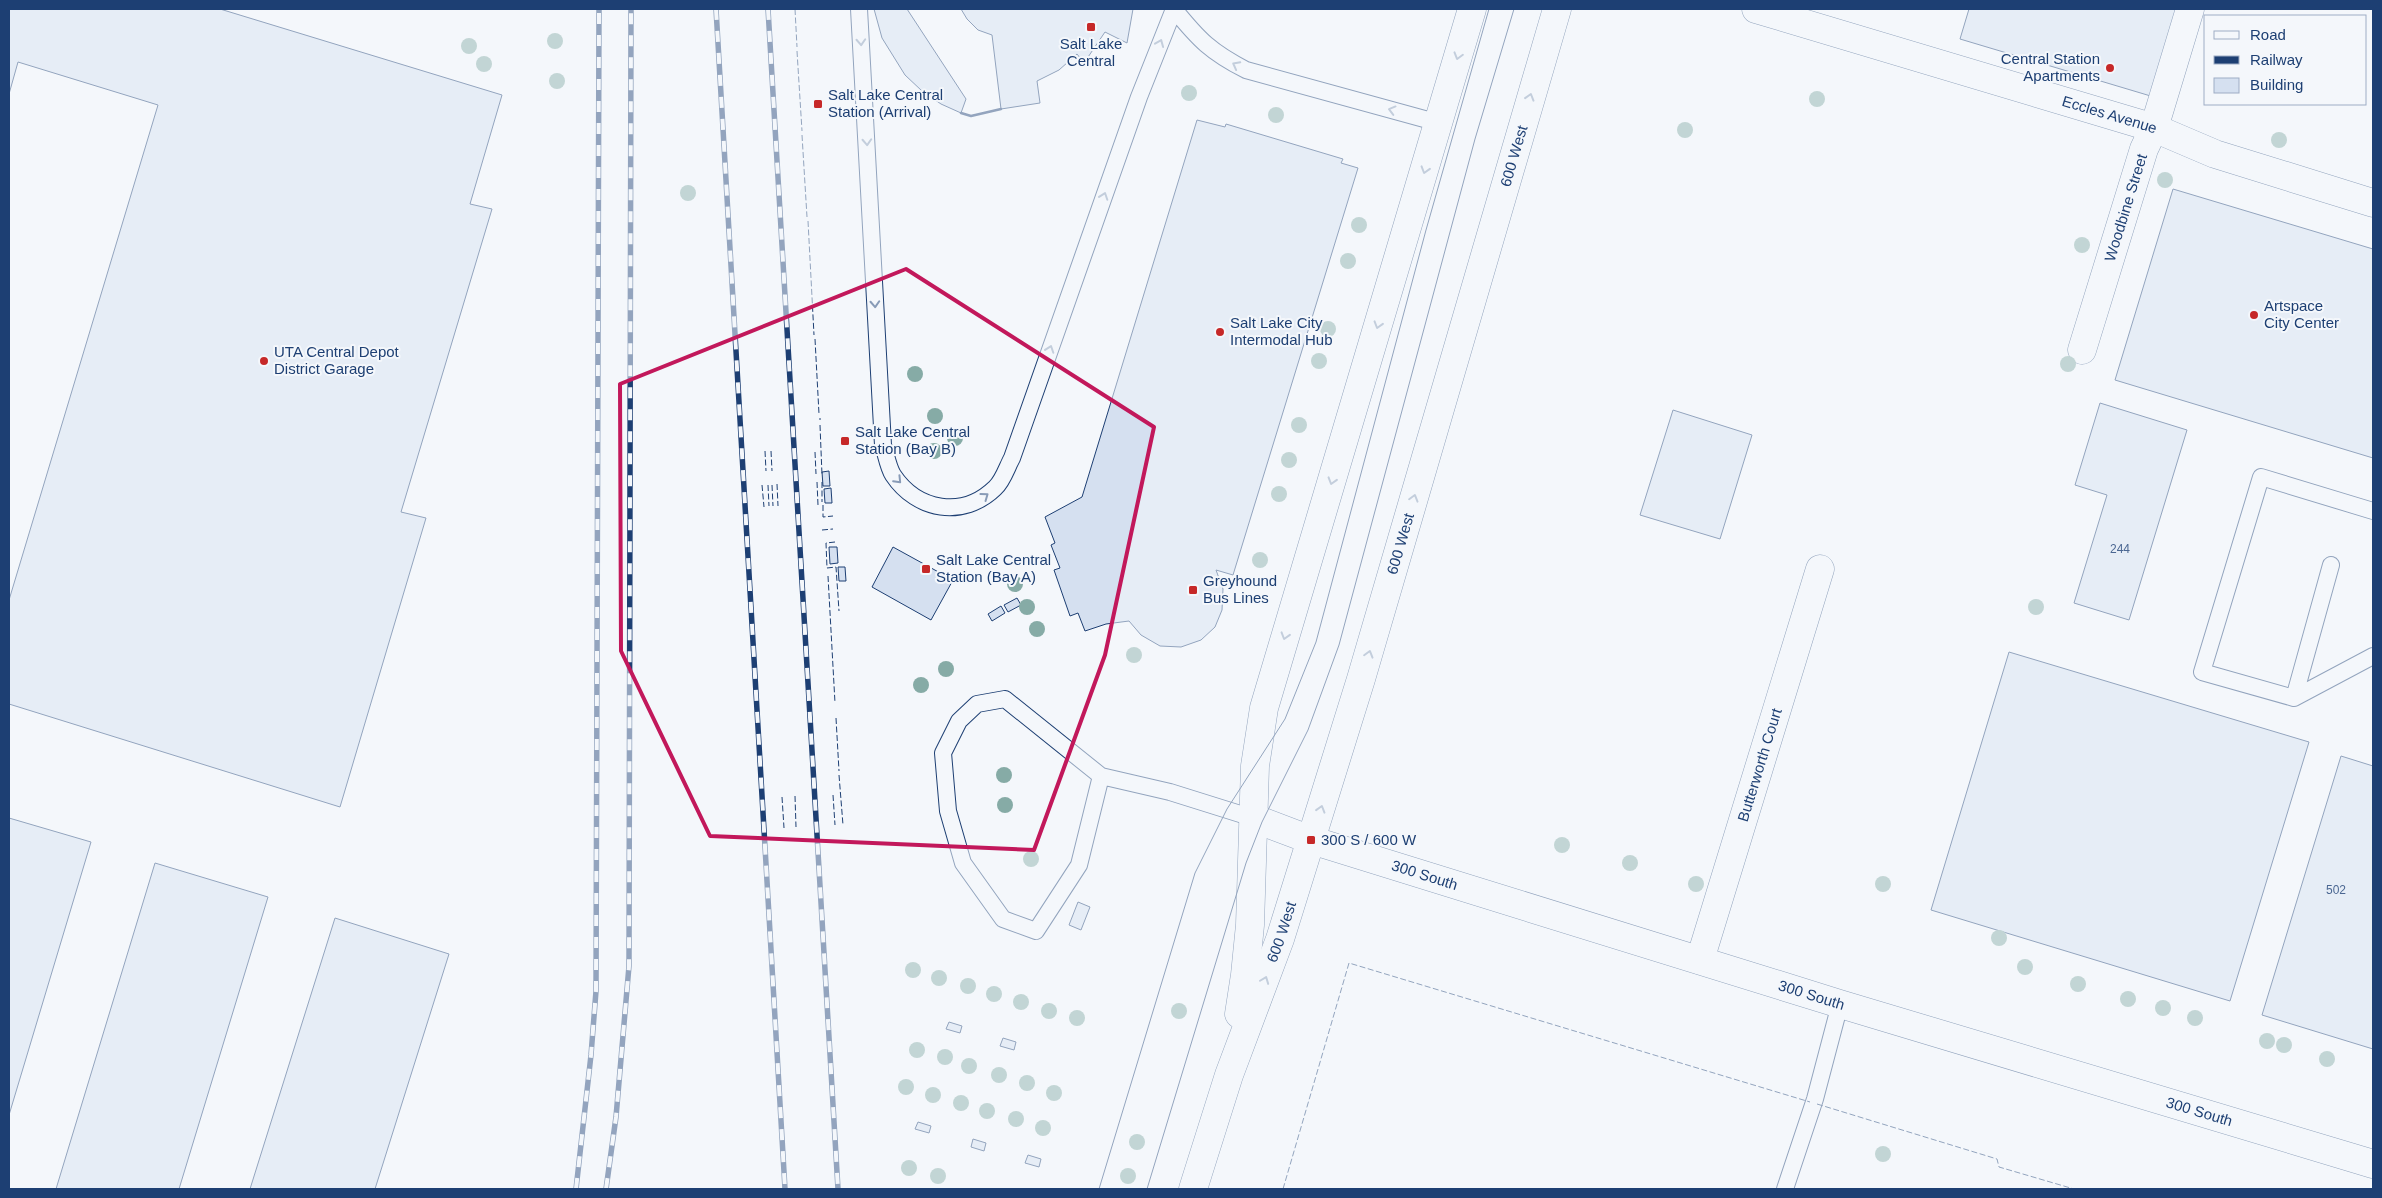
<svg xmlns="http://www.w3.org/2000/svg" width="2382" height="1198" viewBox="0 0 2382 1198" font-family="Helvetica,sans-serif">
	<rect width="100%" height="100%" fill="#f4f7fb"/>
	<path fill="#d5e0f0" stroke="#1d3f73" d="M9,9H220L502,95L470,204L492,209L401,512L426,518L340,807L9,704V600L158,105L18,62L9,94Z
		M874,9H907L966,99L961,113L941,104L922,91L905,75L882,38Z
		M961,9H1133L1127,43L1105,32L1084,63L1077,54L1059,70L1037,81L1040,103L1001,109L992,35L978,30L967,19Z
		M1969,9H2180L2154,97L1960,39Z
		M1197,120L1225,127L1226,124L1343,159L1341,163L1358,168L1233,575L1216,570L1223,589L1222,610L1215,627L1201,640L1181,647L1160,646L1141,635L1129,621L1106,624L1085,631L1078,613L1070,616L1054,570L1060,568L1051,545L1055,543L1045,517L1082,497Z
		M2173,189L2373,249V458L2115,380Z
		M2100,403L2187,430L2129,620L2074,603L2107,495L2075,485Z
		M1673,410L1752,435L1720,539L1640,515Z
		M829,471L830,486H823L822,472Z
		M831,488L832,503H825L824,489Z
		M829,547H837L838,563L830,564Z
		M893,547L953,580L931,620L872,587Z
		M838,567H845L846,581H839Z
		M1017,598L1021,605L1008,612L1004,605Z
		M1001,606L1005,613L992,621L988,614Z
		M2009,652L2309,742L2230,1001L1931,910Z
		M2341,756L2373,766V1049L2262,1015Z
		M9,818L91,842L9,1115Z
		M155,863L268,897L179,1189H56Z
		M1078,902L1090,907L1081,930L1069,925Z
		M335,918L449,954L375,1189H250Z
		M949,1022L962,1026L960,1033L946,1029Z
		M1003,1038L1016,1042L1014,1050L1000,1046Z
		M918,1122L931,1126L929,1133L915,1129Z
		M973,1139L986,1143L984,1151L971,1147Z
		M1028,1155L1041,1159L1039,1167L1025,1163Z"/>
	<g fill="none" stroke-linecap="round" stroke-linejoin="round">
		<g stroke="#1d3f73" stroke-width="18">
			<path id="service" d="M859,9L883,445C886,454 888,467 893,475C917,511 963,519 995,488C1003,481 1007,467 1012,458L1139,97L1174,9
				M1174,9C1199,40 1211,52 1246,70L1439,123
				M2373,511L2261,477L2202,672L2294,698L2373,656
				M2294,698L2331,565
				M1101,776L1079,865L1036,931L1003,919L963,863L948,811L943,753L959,721L977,704L1005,699L1101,776L1170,792L1253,818
				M1785,1189L1815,1099L1840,1004"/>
		</g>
		<g stroke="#1d3f73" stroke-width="29">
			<g id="minor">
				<path id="s1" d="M1756,9L2154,128L2215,154L2373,203"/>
				<path id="s2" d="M2082,350L2144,149L2154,128L2190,9"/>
				<path id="s3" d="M1253,818L1311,840L1840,1004L2373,1164"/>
				<path id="s4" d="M1700,960L1820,569"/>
				<path d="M1239,1014L1245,975L1250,925L1255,766L1264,708L1472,9"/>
				<path id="s5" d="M1193,1189L1229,1075L1280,939L1361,679L1557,9"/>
			</g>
		</g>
		<use href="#service" stroke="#f4f7fb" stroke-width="16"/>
		<use href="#minor" stroke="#f4f7fb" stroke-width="28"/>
		<path stroke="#1d3f73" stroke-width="1" d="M1099,1189L1195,873L1227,809L1285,719L1316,642L1426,230L1489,9
			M1147,1189L1246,863L1262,822L1308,730L1339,645L1475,139L1514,9"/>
		<g stroke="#1d3f73" stroke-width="5.5">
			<path id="rail" d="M716,9L785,1189
				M768,9L838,1189
				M576,1189L591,1055L596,991L599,9
				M606,1189L616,1117L629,966L631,9"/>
		</g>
		<use href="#rail" stroke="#f4f7fb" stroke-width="4" stroke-dasharray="11" stroke-linecap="butt"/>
		<path stroke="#1d3f73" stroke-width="1" stroke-dasharray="6 2.5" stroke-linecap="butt" d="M795,9L797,47
			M797,51L802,131
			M802,135L807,217
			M808,221L814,335
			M815,339L819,414
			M820,418V420
			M820,425L822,475
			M765,451L766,471
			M771,451L772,471
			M815,452L816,474
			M817,482L818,505
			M822,482V502
			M777,484L778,506
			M762,485L764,507
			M768,485L769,506
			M772,485L773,506
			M823,505V517L833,516
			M822,530L833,529
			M835,542L826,543L827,568L836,567L839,611
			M828,576L835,703
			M836,718L839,771
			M839,775L843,825
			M833,795L835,825
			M795,796L796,827
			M782,797L784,828
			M1817,1104L1997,1159L1999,1167L2074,1189
			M1283,1189L1349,963L1810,1102"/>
		<path stroke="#1d3f73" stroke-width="2.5" d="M961,113L971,116L1001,109"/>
	</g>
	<g fill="#86aba6">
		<circle cx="555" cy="41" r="8"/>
		<circle cx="469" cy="46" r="8"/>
		<circle cx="484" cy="64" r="8"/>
		<circle cx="557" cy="81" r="8"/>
		<circle cx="1189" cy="93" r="8"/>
		<circle cx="1817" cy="99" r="8"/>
		<circle cx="1276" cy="115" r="8"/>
		<circle cx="1685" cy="130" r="8"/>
		<circle cx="2279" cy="140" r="8"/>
		<circle cx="2165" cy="180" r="8"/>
		<circle cx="688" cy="193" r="8"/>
		<circle cx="1359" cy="225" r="8"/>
		<circle cx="2082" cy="245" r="8"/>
		<circle cx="1348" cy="261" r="8"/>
		<circle cx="1328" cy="329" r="8"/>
		<circle cx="1319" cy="361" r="8"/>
		<circle cx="2068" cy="364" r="8"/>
		<circle cx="915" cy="374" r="8"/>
		<circle cx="935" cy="416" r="8"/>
		<circle cx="1299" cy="425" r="8"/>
		<circle cx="955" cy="438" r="8"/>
		<circle cx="934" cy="451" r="8"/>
		<circle cx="1289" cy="460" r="8"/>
		<circle cx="1279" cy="494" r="8"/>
		<circle cx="1260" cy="560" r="8"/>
		<circle cx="1015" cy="584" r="8"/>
		<circle cx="1027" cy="607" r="8"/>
		<circle cx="2036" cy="607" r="8"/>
		<circle cx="1037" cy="629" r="8"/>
		<circle cx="1134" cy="655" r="8"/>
		<circle cx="946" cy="669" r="8"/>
		<circle cx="921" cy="685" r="8"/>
		<circle cx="1004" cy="775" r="8"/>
		<circle cx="1005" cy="805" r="8"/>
		<circle cx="1562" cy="845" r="8"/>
		<circle cx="1031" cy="859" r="8"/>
		<circle cx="1630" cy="863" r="8"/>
		<circle cx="1696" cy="884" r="8"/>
		<circle cx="1883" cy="884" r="8"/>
		<circle cx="1999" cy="938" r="8"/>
		<circle cx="2025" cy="967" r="8"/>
		<circle cx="913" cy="970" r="8"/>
		<circle cx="939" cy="978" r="8"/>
		<circle cx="2078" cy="984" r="8"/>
		<circle cx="968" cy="986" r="8"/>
		<circle cx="994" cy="994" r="8"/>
		<circle cx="2128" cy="999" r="8"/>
		<circle cx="1021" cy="1002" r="8"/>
		<circle cx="2163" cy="1008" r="8"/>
		<circle cx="1049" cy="1011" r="8"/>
		<circle cx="1179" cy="1011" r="8"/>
		<circle cx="1077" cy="1018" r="8"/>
		<circle cx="2195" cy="1018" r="8"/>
		<circle cx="2267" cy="1041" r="8"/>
		<circle cx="2284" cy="1045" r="8"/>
		<circle cx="917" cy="1050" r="8"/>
		<circle cx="945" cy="1057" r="8"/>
		<circle cx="2327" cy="1059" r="8"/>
		<circle cx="969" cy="1066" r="8"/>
		<circle cx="999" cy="1075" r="8"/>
		<circle cx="1027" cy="1083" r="8"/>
		<circle cx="906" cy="1087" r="8"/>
		<circle cx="1054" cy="1093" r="8"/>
		<circle cx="933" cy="1095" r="8"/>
		<circle cx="961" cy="1103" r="8"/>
		<circle cx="987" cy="1111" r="8"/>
		<circle cx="1016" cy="1119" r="8"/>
		<circle cx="1043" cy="1128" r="8"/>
		<circle cx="1137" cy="1142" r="8"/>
		<circle cx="1883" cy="1154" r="8"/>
		<circle cx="909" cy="1168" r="8"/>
		<circle cx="938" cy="1176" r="8"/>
		<circle cx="1128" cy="1176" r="8"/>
	</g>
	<defs><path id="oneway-chevron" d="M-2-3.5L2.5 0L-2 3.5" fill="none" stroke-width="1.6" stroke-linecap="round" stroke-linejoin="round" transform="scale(1.25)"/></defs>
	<g stroke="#889bb7">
		<use href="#oneway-chevron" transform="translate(861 42) rotate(87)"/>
		<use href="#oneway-chevron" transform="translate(1160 43) rotate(-68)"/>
		<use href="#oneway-chevron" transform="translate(1458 56) rotate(106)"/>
		<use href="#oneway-chevron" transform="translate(1236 65) rotate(-152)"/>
		<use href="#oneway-chevron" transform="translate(1530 97) rotate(-73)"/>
		<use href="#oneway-chevron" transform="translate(1392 110) rotate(-165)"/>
		<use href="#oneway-chevron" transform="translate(867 142) rotate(87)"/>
		<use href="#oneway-chevron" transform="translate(1425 170) rotate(107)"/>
		<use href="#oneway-chevron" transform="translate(1104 196) rotate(-71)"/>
		<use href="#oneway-chevron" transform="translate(875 304) rotate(87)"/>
		<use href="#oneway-chevron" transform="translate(1378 325) rotate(107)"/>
		<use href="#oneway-chevron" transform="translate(1050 349) rotate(-71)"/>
		<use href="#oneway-chevron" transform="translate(898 480) rotate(46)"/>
		<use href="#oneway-chevron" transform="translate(1332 481) rotate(107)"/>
		<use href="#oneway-chevron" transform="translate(985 496) rotate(-36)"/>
		<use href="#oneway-chevron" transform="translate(1414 498) rotate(-74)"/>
		<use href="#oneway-chevron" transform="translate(1285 636) rotate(107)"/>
		<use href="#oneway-chevron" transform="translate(1369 654) rotate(-74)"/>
		<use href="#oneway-chevron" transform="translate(1321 809) rotate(-73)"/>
		<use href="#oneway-chevron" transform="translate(1265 980) rotate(-69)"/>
	</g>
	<path d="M0 0H2382V1198H0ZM906,269L1154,427L1105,655L1034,850L710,836L621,651L620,384Z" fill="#f4f7fb" fill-opacity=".55" fill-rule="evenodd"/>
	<path fill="none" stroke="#c2185b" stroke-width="4" stroke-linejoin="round" d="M906,269L1154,427L1105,655L1034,850L710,836L621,651L620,384Z"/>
	<g fill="#c62828" stroke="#f4f7fb" stroke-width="2">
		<rect x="1086" y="22" width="10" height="10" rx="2.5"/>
		<circle cx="2110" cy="68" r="5"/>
		<rect x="813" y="99" width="10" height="10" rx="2.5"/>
		<circle cx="2254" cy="315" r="5"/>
		<circle cx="1220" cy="332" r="5"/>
		<circle cx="264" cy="361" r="5"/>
		<rect x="840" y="436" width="10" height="10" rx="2.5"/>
		<rect x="921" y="564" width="10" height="10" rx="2.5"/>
		<rect x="1188" y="585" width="10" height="10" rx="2.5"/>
		<rect x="1306" y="835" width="10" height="10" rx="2.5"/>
	</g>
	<g text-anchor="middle" stroke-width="4" stroke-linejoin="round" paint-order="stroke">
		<g font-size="12" fill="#4b6792">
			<text x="2120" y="553">244</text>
			<text x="2336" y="894">502</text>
		</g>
		<g font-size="15" fill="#1d3f73" stroke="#f4f7fb" text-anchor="start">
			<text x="1091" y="49" text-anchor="middle">Salt Lake<tspan x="1091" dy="17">Central</tspan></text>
			<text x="2100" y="64" text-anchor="end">Central Station<tspan x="2100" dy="17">Apartments</tspan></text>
			<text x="828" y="100">Salt Lake Central<tspan x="828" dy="17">Station (Arrival)</tspan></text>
			<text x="2264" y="311">Artspace<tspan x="2264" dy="17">City Center</tspan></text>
			<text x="1230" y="328">Salt Lake City<tspan x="1230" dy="17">Intermodal Hub</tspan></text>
			<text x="274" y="357">UTA Central Depot<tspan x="274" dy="17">District Garage</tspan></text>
			<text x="855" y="437">Salt Lake Central<tspan x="855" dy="17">Station (Bay B)</tspan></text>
			<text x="936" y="565">Salt Lake Central<tspan x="936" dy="17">Station (Bay A)</tspan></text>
			<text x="1203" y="586">Greyhound<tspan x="1203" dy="17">Bus Lines</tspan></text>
			<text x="1321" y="845">300 S / 600 W</text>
		</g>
		<g font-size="15" fill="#1d3f73" stroke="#f4f7fb">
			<text dy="5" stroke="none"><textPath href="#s1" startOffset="369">Eccles Avenue</textPath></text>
			<text dy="5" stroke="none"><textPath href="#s5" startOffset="1082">600 West</textPath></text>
			<text dy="5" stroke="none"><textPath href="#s2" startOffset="149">Woodbine Street</textPath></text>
			<text dy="5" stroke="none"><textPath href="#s5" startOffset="678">600 West</textPath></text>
			<text dy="5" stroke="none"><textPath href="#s4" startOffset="204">Butterworth Court</textPath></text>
			<text dy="5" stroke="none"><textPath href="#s3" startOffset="181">300 South</textPath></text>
			<text dy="5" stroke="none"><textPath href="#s5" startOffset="272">600 West</textPath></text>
			<text dy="5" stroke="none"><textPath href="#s3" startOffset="586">300 South</textPath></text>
			<text dy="5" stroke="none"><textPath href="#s3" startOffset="991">300 South</textPath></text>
		</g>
	</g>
	<rect width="2382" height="1198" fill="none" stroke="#1d3f73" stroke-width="20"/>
	<rect x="2204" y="15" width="162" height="90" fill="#f4f7fb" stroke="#9eadc5"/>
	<rect x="2214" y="31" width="25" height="8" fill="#f4f7fb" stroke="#9eadc5"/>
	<text x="2250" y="40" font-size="15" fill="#1d3f73">Road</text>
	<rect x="2214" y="56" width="25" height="8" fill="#1d3f73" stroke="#9eadc5"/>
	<text x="2250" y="65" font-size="15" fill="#1d3f73">Railway</text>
	<rect x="2214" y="78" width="25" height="15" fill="#d5e0f0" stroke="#9eadc5"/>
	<text x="2250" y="90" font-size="15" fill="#1d3f73">Building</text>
</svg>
